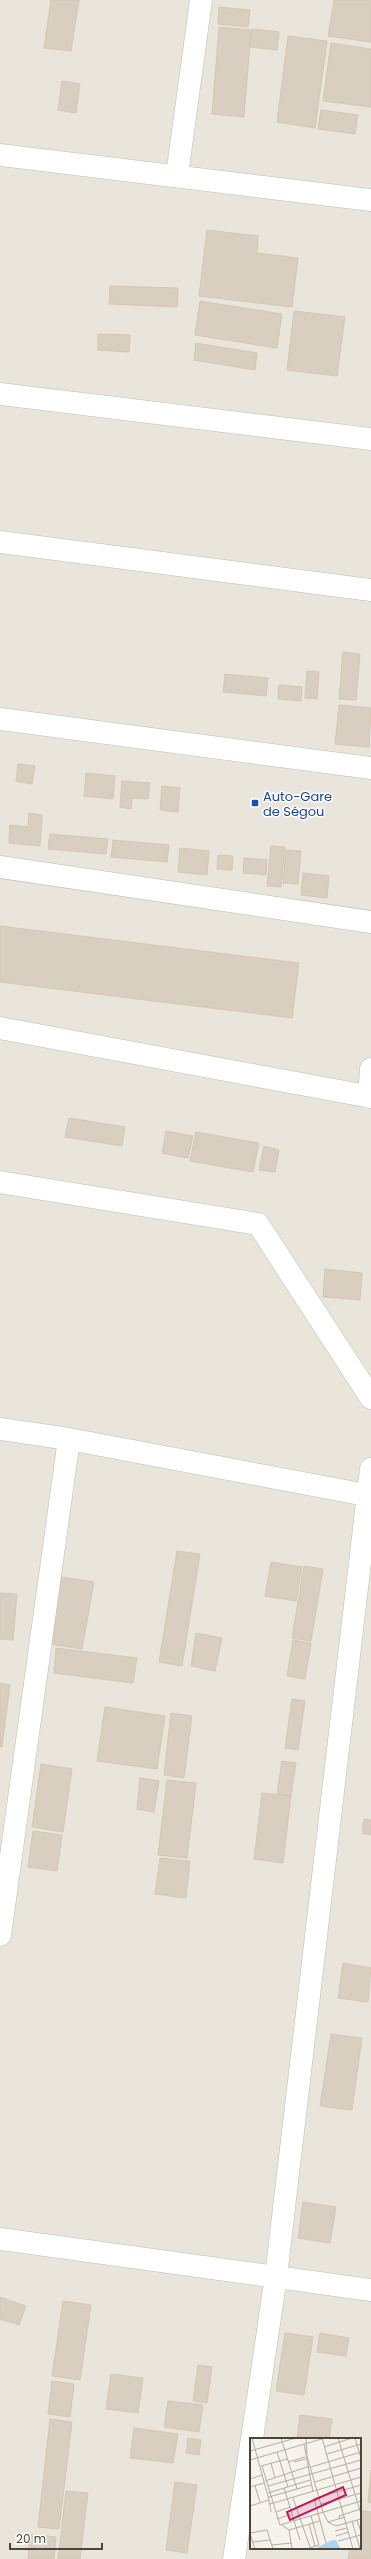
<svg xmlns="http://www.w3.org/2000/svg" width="371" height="2559" viewBox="0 0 371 2559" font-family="Poppins,sans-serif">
	<rect width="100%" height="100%" fill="#f6f3ec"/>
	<path fill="#eae5da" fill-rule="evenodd" d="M0,0H371V2559H0ZM251,2439H360V2548H251Z"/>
	<path fill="#d8cfc1" stroke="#d3c7b4" d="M51,0H79L71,51L44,48Z
		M334,0H371V42L328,36Z
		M219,7L250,10L248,27L218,24Z
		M219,27L251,30L244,117L212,114Z
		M252,29L279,32L277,50L250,47Z
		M288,36L327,41L315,128L277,122Z
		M331,43L371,49V107L323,101Z
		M62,81L80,84L76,113L58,110Z
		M321,110L358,115L355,134L318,129Z
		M207,230L258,236L257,253L298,258L292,307L199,296Z
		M110,286L178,288L177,307L109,304Z
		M200,301L282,314L277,348L195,335Z
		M294,311L345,317L337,376L287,370Z
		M98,334L130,335L129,352L98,350Z
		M196,343L257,353L255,370L194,360Z
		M343,652L360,654L356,700L339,699Z
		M307,671L319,672L317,699L305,698Z
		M225,674L268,678L266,696L223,692Z
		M279,685L302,687L301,701L278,699Z
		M339,705L371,708L369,747L335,744Z
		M18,764L35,766L32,784L16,781Z
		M86,773L115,776L113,799L84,796Z
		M122,781L150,783L148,799L132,798L131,809L120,807Z
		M162,786L180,788L178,812L160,810Z
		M29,813L42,815L40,846L9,843L10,825L28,827Z
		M50,834L108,839L106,854L48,849Z
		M113,840L169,845L167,862L111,857Z
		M271,846L285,847L281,887L267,886Z
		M180,848L209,851L207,875L178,872Z
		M286,850L301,851L298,884L283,883Z
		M218,855L233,856L232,870L217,869Z
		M244,858L267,860L266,875L243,873Z
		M303,873L329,876L327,898L301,895Z
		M0,926L299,963L292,1018L0,982Z
		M69,1118L125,1127L122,1146L65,1137Z
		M166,1131L193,1136L188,1158L162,1153Z
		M196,1132L259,1143L253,1172L190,1161Z
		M264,1146L279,1150L275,1172L259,1170Z
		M325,1269L362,1273L360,1300L323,1297Z
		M177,1551L200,1554L182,1666L159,1662Z
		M271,1562L302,1567L296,1601L265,1596Z
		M304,1566L323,1569L311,1641L292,1638Z
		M61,1577L94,1582L82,1649L49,1644Z
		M0,1593L17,1594L13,1640L0,1639Z
		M196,1633L222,1638L215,1671L191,1666Z
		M293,1640L311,1643L305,1679L287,1676Z
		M56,1648L137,1658L133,1683L54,1673Z
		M0,1683L10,1685L2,1747H0Z
		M292,1699L305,1701L298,1750L285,1748Z
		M105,1707L165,1716L157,1769L97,1761Z
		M171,1713L192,1716L184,1778L164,1775Z
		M282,1761L296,1763L291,1796L277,1793Z
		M41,1764L72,1769L63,1832L32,1827Z
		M140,1778L159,1781L154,1812L137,1809Z
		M167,1780L196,1783L187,1858L158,1855Z
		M262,1793L291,1796L283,1863L254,1859Z
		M364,1819L371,1820V1835L362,1833Z
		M33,1831L62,1835L57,1871L28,1867Z
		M160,1858L190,1861L186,1898L155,1894Z
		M343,1963L371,1968L368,2002L338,1998Z
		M331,2034L362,2038L352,2110L320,2106Z
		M303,2202L336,2207L330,2243L298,2238Z
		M0,2297L26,2306L19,2325L0,2319Z
		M63,2301L91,2305L80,2380L52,2376Z
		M285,2333L313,2337L304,2395L276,2391Z
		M320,2333L349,2338L346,2356L317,2352Z
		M198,2365L212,2367L207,2403L193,2401Z
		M111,2374L143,2378L138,2413L106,2409Z
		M52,2381L74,2384L70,2417L48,2414Z
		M168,2401L203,2405L199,2432L164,2427Z
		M300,2415L332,2419L329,2439H297Z
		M50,2419L72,2422L59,2529L38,2527Z
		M134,2428L178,2434L173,2463L130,2458Z
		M188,2438L201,2440L199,2455L186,2453Z
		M371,2470V2503L368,2502Z
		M175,2482L197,2485L187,2553L166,2550Z
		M66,2491L88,2493L80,2559H58Z
		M360,2510L371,2512V2559H348L350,2548H360Z
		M30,2534L56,2537L54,2559H28Z"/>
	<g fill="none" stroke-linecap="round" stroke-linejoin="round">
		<g stroke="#c2bbae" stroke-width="23">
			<path id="minor" d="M0,155L371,200
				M177,175L201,0
				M0,394L371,439
				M0,542L371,590
				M0,719L371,768
				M0,867L371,922
				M0,1028L371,1097
				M369,1097L371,1069
				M0,1182L258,1224L371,1398
				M0,1429L69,1439L371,1496
				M0,1935L69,1439
				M0,2239L371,2290
				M252,2439L276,2276L371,1469
				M234,2559L251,2444"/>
		</g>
		<use href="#minor" stroke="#fff" stroke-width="22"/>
	</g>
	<rect fill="#1a4fb4" stroke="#fff" stroke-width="1.5" x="251" y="799" width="8" height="8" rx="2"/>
	<g text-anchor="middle" stroke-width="3" stroke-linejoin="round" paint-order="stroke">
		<g font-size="13" fill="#164399" stroke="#fff" text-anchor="start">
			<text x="263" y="801">Auto-Gare<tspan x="263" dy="15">de Ségou</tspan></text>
		</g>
	</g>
	<g transform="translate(250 2438)">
		<rect width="111" height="111" fill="#f6f3ec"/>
		<path d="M82,102H86L91,111H64Z" fill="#a9d4f2"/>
		<path fill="none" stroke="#b2ada4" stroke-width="1" d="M31,0L47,51M56,0L57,18L73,74L78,84L86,88M72,0L103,111M88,0L111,76M105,0L111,20M54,6L63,54M74,9L102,0M0,13L46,0M27,14L38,49M77,16L111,6M0,22L75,0M38,24L55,19M44,24L56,21M21,25L25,40M11,28L37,21M12,28L30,87L111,63M61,29L111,14M0,41L12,37M15,43L60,28M65,44L111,30M5,48L10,64M18,48L111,22M0,49L14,45M34,50L50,102M18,55L60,42M19,59L61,47M43,60L60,109M67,60L65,64L76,105M63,61L111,47M19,62L21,74M20,66L111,39M71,66L111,55M0,68L19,62L2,0M26,74L40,69M27,81L42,76M90,81L89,78L111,71M107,82L111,94M102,83L110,111M78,84L95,79M59,86L65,108M32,87L39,92L70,83M86,88L111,81M39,92L42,111M85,93L97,90M0,95L5,111M0,95L17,92L23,111M86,98L99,94M88,103L111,97M3,104L20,102M22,107L42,105M59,110L69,107L61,78"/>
		<path fill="#c2185b" fill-opacity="0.15" stroke="#c2185b" stroke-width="2" d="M93,49L96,57L40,82L37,74Z"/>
		<rect width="111" height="111" fill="none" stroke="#4b4439" stroke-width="2"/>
	</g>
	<path d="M10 2543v6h92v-6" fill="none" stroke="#4b4439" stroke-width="2"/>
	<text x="16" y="2543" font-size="12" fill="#4b4439" stroke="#ffffff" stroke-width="3" paint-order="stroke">20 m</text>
</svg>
